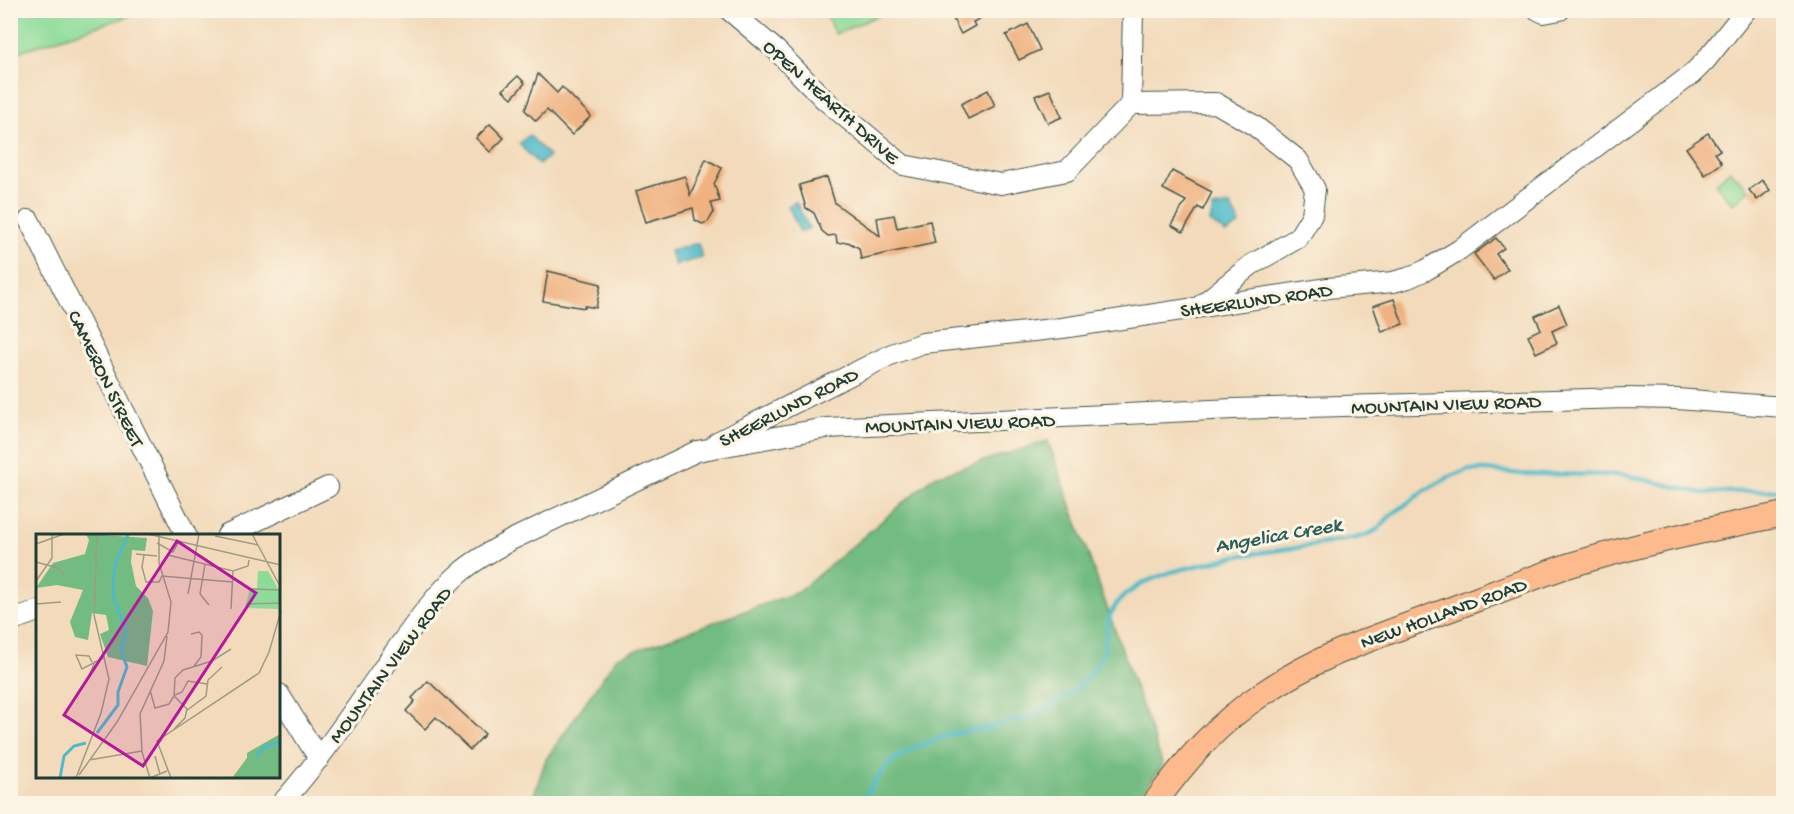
<svg xmlns="http://www.w3.org/2000/svg" width="1794" height="814" viewBox="0 0 1794 814" font-family="'Gochi Hand',sans-serif">
	<rect width="100%" height="100%" fill="#fcf5e5"/>
	<filter id="ink" filterUnits="userSpaceOnUse"><feTurbulence type="fractalNoise" baseFrequency=".0167" numOctaves="2"/><feDisplacementMap in="SourceGraphic" scale="12" xChannelSelector="R" yChannelSelector="G"/><feConvolveMatrix kernelMatrix="1 2 1 2 8 2 1 2 1" color-interpolation-filters="sRGB"/></filter>
	<filter id="wash" filterUnits="userSpaceOnUse"><feTurbulence type="fractalNoise" baseFrequency=".008" numOctaves="4" result="noise"/><feDisplacementMap in="SourceGraphic" scale="24" xChannelSelector="R" yChannelSelector="G"/><feGaussianBlur stdDeviation="1.35" result="paint"/><feColorMatrix in="noise" values="0 0 0 0 0 0 0 0 0 0 0 0 0 0 0 0 0 1.4 0 .05"/><feComposite in="paint" operator="in"/></filter>
	<g filter="url(#wash)">
		<rect width="100%" height="100%" fill="#f2daba"/>
		<path fill="#8ddb99" stroke="#568c66" stroke-width="1.5" d="M11,10H145V11L11,54Z
			M824,11H889L835,34Z
			M1730,170L1749,190L1733,204L1715,184Z"/>
		<path fill="#72bb81" stroke="#487c5a" stroke-width="1.5" d="M1048,441L1163,765L1134,803H531L546,759L617,657L798,592L935,476Z"/>
		<path fill="#4ebac9" stroke="#367c7e" stroke-width="1.5" d="M529,135L549,156L539,165L519,144Z
			M796,202L809,228L800,232L788,206Z
			M1230,205L1240,224L1226,233L1210,222L1213,208Z
			M698,243L702,258L675,265L670,251Z"/>
		<g fill="none" stroke-linecap="round" stroke-linejoin="round">
			<path stroke="#4ebac9" stroke-width="4.5" d="M860,804L880,774L893,760L918,746L953,734L1000,725L1034,715L1055,704L1079,687L1096,667L1104,650L1110,615L1117,603L1126,594L1145,582L1171,572L1237,556L1302,547L1356,538L1369,534L1378,529L1390,516L1424,491L1449,477L1468,470H1486L1521,474L1625,475L1702,493L1784,490"/>
		</g>
		<g id="blocks">
			<path fill="#f0b281" d="M958,10H996L973,22L975,26L961,34L951,15Z
				M1028,24L1040,50L1019,60L1006,35Z
				M538,74L557,93L562,87L591,116L572,135L547,110L536,121L525,110Z
				M518,76L525,83L512,98L503,90Z
				M988,90L995,106L968,119L961,104Z
				M1050,90L1062,117L1048,123L1035,96Z
				M490,124L504,138L490,152L476,138Z
				M1708,133L1720,150L1715,153L1722,163L1705,175L1686,148Z
				M706,159L722,168L714,184L720,201L711,203L714,212L708,222L702,224L695,220L693,208L646,222L636,191L685,176L690,195Z
				M1172,171L1212,192L1203,210L1198,207L1183,232L1171,225L1186,201L1163,189Z
				M827,177L835,203L880,236L877,218L894,215L897,228L930,221L935,243L861,259L859,248L848,242L837,243L836,235L828,236L822,231L814,213L806,208L799,185Z
				M1762,180L1770,190L1757,200L1749,190Z
				M1496,238L1504,248L1496,254L1508,269L1494,280L1474,254Z
				M548,271L601,284L596,308L585,306V308L543,301Z
				M1394,299L1403,324L1382,332L1373,306Z
				M1559,305L1567,324L1552,331L1557,343L1536,353L1528,335L1541,329L1535,316Z
				M428,681L485,734L470,750L436,717L425,729L406,711L415,701L412,698Z"/>
		</g>
	</g>
	<g filter="url(#ink)">
		<use href="#blocks" fill-opacity="0" stroke="#3f5548" stroke-width="1.5"/>
		<g fill="none" stroke-linecap="round" stroke-linejoin="round">
			<g stroke="#3f5548" stroke-width="22">
				<path id="minor" d="M729,10L776,50L824,99L903,165L1001,184L1067,171L1131,104L1216,103L1255,126L1298,160L1315,189L1312,215L1298,238L1251,265L1199,307
					M1538,10L1544,13L1560,10
					M1131,104L1133,10
					M29,220L186,535
					M717,442L892,354L923,343L1062,328L1328,288L1393,282L1408,278L1426,270L1459,250L1692,74L1705,61L1746,10
					M227,535L328,487
					M10,621L38,611
					M279,694L319,759
					M281,804C322,758 356,707 391,657C413,627 433,596 461,572C476,559 494,550 511,540L697,451L826,428L1233,409L1627,398L1677,399L1784,407"/>
			</g>
			<g stroke="#3f5548" stroke-width="26">
				<path id="major" d="M1154,804C1185,761 1218,723 1262,694C1317,656 1373,638 1435,615C1479,599 1523,581 1567,566C1638,544 1711,529 1784,514"/>
			</g>
			<use href="#minor" stroke="#fff" stroke-width="20"/>
			<use href="#major" stroke="#fcba8d" stroke-width="24"/>
		</g>
	</g>
	<g text-anchor="middle" stroke-width="6" stroke-linejoin="round" paint-order="stroke">
		<g font-size="20" fill="#1f3d34" stroke="#fcf5e5">
			<text transform="translate(832 101) rotate(42)" y="7">OPEN HEARTH DRIVE</text>
			<text transform="translate(1256 299) rotate(-8)" y="7">SHEERLUND ROAD</text>
			<text transform="translate(107 378) rotate(64)" y="7">CAMERON STREET</text>
			<text transform="translate(1446 403) rotate(-2)" y="7">MOUNTAIN VIEW ROAD</text>
			<text transform="translate(788 406) rotate(-27)" y="7">SHEERLUND ROAD</text>
			<text transform="translate(960 422) rotate(-2)" y="7">MOUNTAIN VIEW ROAD</text>
			<text transform="translate(1443 612) rotate(-20)" y="7">NEW HOLLAND ROAD</text>
			<text transform="translate(389 664) rotate(-53)" y="7">MOUNTAIN VIEW ROAD</text>
		</g>
		<g font-size="21" font-style="italic" fill="#2b5c59" stroke="#fcf5e5">
			<text transform="translate(1278 534) rotate(-10)" y="7">Angelica Creek</text>
		</g>
	</g>
	<g transform="translate(36 534)">
		<rect width="244" height="244" fill="#f2daba"/>
		<path d="M222,37H232L244,58L242,75L209,74L214,54H221Z" fill="#8ddb99"/>
		<path d="M50,0L111,4L109,17L96,16L95,28L100,52L112,64L117,77L111,132L72,123L64,100L73,96L70,81L56,79L52,106L39,103L34,88L47,56L21,51L0,54L17,29L49,20L53,6ZM244,200V244H196L211,224V219Z" fill="#72bb81"/>
		<path fill="none" stroke="#4ebac9" stroke-width="3" d="M61,199L82,171V158L91,133L85,117L90,97L78,65L77,46L80,28L92,1M220,223L227,214L245,207M24,244L28,222L38,212L50,209"/>
		<path fill="none" stroke="#9e9b84" stroke-width="1.5" d="M112,0L245,31M216,0L245,54M179,2L222,11M121,9L137,18L142,9M0,10L28,0M100,20L121,22M108,21L106,33L110,48H123L126,42L196,48M132,21L197,37L212,32L213,26M0,28L22,34L28,41M169,30L164,60L173,71M0,47L16,24V0M215,55L245,56M152,60L163,0M0,70L25,68M211,70L245,69M195,75L197,37M155,100L163,98L166,101L165,123L158,132M56,128L53,122L40,121L46,135L69,123M52,145L59,127M114,156L119,174L133,170L138,162L139,144L147,136L176,127L195,115M139,161L146,158L152,147L171,150M138,162L151,175L149,184L138,195M150,177L170,162L172,146L186,133M119,222L124,240M53,226L106,217M43,241L81,188L132,98L135,68L123,29V1M40,244L65,179L73,145L58,81L61,0M114,244L106,218L104,180L128,127L131,102M114,244L131,237M135,244L121,207L223,139L233,118L245,77"/>
		<path fill="#b5179e" fill-opacity="0.15" stroke="#b5179e" stroke-width="3" d="M141,7L220,59L107,232L28,181Z"/>
		<rect width="244" height="244" fill="none" stroke="#1f3d34" stroke-width="3"/>
	</g>
	<rect width="1794" height="814" fill="none" stroke="#fcf5e5" stroke-width="36"/>
</svg>
